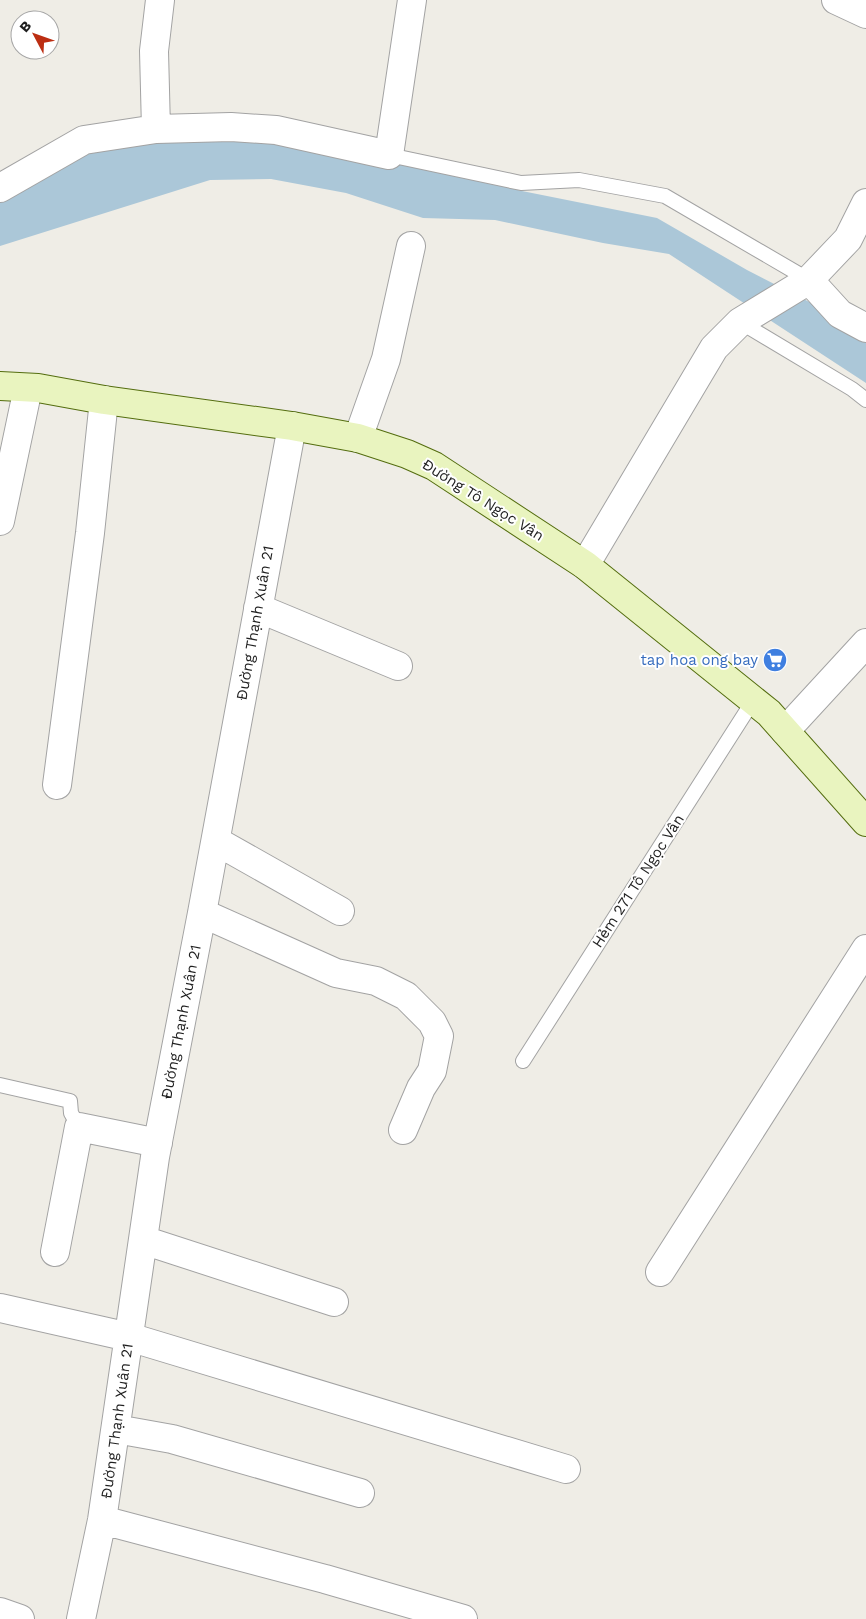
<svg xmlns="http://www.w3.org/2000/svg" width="866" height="1619" viewBox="0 0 866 1619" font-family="'Work Sans',sans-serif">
	<rect width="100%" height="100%" fill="#efede6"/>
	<path fill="#abc7d8" d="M179,129L364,151L522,191L657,218L747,270L866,331V383L669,254L603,243L495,220L423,218L346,193L271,179L210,180L0,246V195L58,160Z"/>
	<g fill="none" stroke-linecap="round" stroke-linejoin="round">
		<g stroke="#a3a3a3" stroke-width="16">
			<path id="lane" d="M389,155L521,183L579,180L665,196L809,280
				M740,322L852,389L866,400
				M523,1061L753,701
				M0,1085L70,1101L71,1113L79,1127"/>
		</g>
		<g stroke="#a3a3a3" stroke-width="30">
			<path id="street" d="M836,0L866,14
				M156,129L154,51L160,0
				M0,188L84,140L156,129L231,127L276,130L389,155L412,0
				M809,280L840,314L866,328
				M358,438L386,359L411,246
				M0,521L28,388
				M585,565L714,348L740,322L809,280L848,239L866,203
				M258,608L398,666
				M785,731L866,643
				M57,785L90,533L104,400
				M216,841L340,911
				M202,913L336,973L376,981L406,996L432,1022L439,1036L432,1071L421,1088L403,1130
				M143,1240L334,1302
				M55,1252L79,1127L158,1143
				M660,1272L866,949
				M0,1308L129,1337L566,1469
				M116,1429L172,1439L360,1493
				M102,1520L325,1579L463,1619
				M0,1612L20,1619
				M81,1619L102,1520L155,1157L202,913L292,426"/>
		</g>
		<g stroke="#546d0f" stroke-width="30">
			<path id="secondary" d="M0,386L38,388L104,400L292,426L358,438L407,454L434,466L585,565L769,713L866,822"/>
		</g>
		<use href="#lane" stroke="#fff" stroke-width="14"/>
		<use href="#street" stroke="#fff" stroke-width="28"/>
		<use href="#secondary" stroke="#e9f4bf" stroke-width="28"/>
	</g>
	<defs>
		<g id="supermarket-disc" transform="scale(1.25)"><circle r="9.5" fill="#3f7fe0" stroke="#fff"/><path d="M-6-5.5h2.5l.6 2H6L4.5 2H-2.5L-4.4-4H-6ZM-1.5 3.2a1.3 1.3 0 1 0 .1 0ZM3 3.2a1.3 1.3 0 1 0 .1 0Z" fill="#fff"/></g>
	</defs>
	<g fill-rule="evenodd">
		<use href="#supermarket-disc" x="775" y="660"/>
	</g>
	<g text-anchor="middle" stroke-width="4" stroke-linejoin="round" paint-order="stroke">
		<g font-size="15" fill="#1f1f1f" stroke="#fff">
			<text transform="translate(483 500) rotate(32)" y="5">Đường Tô Ngọc Vân</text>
			<text transform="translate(255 623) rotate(-80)" y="5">Đường Thạnh Xuân 21</text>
			<text transform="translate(638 881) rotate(-57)" y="5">Hẻm 271 Tô Ngọc Vân</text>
			<text transform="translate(181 1022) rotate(-79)" y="5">Đường Thạnh Xuân 21</text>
			<text transform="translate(117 1421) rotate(-82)" y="5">Đường Thạnh Xuân 21</text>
		</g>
		<g font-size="15" fill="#366cbe" stroke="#fff" text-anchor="end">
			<text x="758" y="665">tap hoa ong bay</text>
		</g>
	</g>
	<g transform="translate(35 35) rotate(311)"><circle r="24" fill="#ffffff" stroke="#a5a5a5"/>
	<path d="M0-4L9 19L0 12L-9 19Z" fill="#bc2e12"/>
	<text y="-8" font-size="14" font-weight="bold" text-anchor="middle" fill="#1f1f1f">B</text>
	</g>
</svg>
